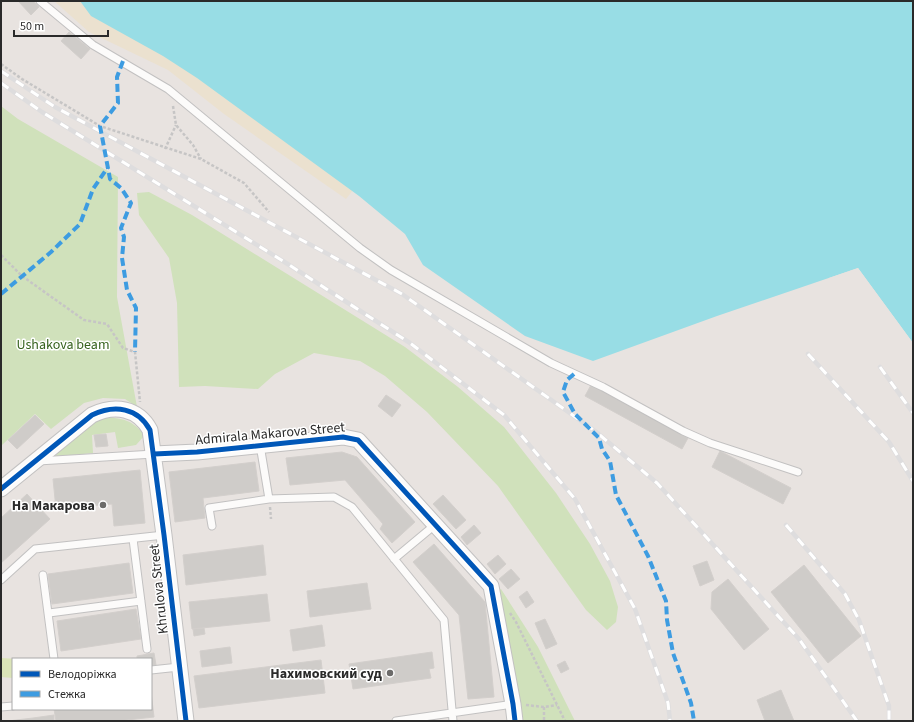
<svg xmlns="http://www.w3.org/2000/svg" width="914" height="722" viewBox="0 0 914 722" font-family="'Source Sans 3',sans-serif">
	<rect width="100%" height="100%" fill="#e8e3e0"/>
	<path fill="#d0e1bb" d="M1,106L18,119L118,177L117,297L137,407L125,399L103,398L84,403L51,429L35,414L1,446Z
		M149,192L192,215L405,347L458,387L504,427L556,493L590,544L610,581L618,607L616,622L607,630L586,610L498,486L427,412L385,376L360,361L314,353L275,374L258,389L205,386L179,387L177,303L169,258L139,215L137,193Z
		M99,417C121,418 130,418 145,435L136,445L118,448L115,432L92,435L93,453L54,457L88,422Z
		M501,589L538,647L575,721H511L494,593Z"/>
	<path fill="#ebe1cf" d="M54,1H83L361,180L346,199L224,114L168,70L89,32Z"/>
	<path fill="#dbe4b8" d="M1,658L17,659H13V678L1,677Z"/>
	<path fill="#98dde5" d="M80,1H913V343L858,268L717,316L593,361L525,336L423,265L405,234L359,196L197,78L163,56L91,16Z"/>
	<path fill="#e8e3e0" d="M858,268L913,343V345L857,271L831,280L829,278Z"/>
	<path fill="#cfccc9" stroke="#d3cfcc" d="M20,1H33L39,7L31,15L19,2Z
		M69,32L90,49L81,59L61,41Z
		M591,385L688,438L682,449L585,396Z
		M386,395L401,405L392,417L378,406Z
		M35,415L44,424L17,449L8,440Z
		M106,434L108,446L96,447L94,435Z
		M720,451L791,488L783,504L712,467Z
		M342,452L357,457L415,522L392,543L380,529L383,524L345,480L290,485L286,458Z
		M255,462L259,491L203,498L205,518L175,522L169,472Z
		M140,470L145,523L114,526L112,504L56,509L53,479Z
		M27,494L50,519L1,563V518Z
		M443,495L466,520L456,529L433,504Z
		M474,525L481,533L467,545L461,537Z
		M434,544L485,602L494,697L468,699L459,615L413,562Z
		M263,545L266,575L186,585L183,555Z
		M498,555L506,564L495,574L487,564Z
		M707,561L714,580L700,586L693,566Z
		M129,563L133,593L52,604L48,574Z
		M804,565L861,636L828,663L771,592Z
		M511,569L520,579L508,589L499,579Z
		M728,579L769,629L744,650L711,609L712,592Z
		M367,583L371,609L310,617L307,591Z
		M527,591L534,602L526,608L519,597Z
		M267,594L270,621L192,629L189,602Z
		M136,609L141,639L61,651L57,621Z
		M545,619L557,644L546,649L535,623Z
		M322,625L325,646L293,651L290,630Z
		M204,628L205,634L194,636L193,629Z
		M230,647L232,663L202,667L200,651Z
		M432,652L434,668L429,669L431,678L353,689L349,664Z
		M154,653L156,665L151,666V659H137V656Z
		M321,660L325,693L199,708L194,676Z
		M565,661L569,669L561,673L557,665Z
		M781,690L794,721H765L757,700Z
		M151,692L154,717L118,721H56L54,709H151Z
		M54,715V721H8L33,718Z"/>
	<g fill="none" stroke-linecap="round" stroke-linejoin="round">
		<g stroke="#c2c1c1" stroke-width="9">
			<path id="service" d="M40,1L93,45L168,89L360,248L391,270L551,363L603,387L683,431L710,443L798,472
				M260,445L269,499L334,497L352,507L444,620L453,721
				M38,461L154,454
				M212,526L209,508L269,499
				M133,539L147,649
				M394,559L436,524
				M43,575L54,659
				M1,580L35,549L164,535
				M49,613L141,601
				M151,670L179,667
				M1,707L13,706
				M396,721L513,704"/>
		</g>
		<g stroke="#c2c1c1" stroke-width="17">
			<path id="minor" d="M154,454L197,452L343,437L358,440L491,586L513,704L515,721
				M1,489L92,415C115,404 138,408 150,430L164,535L186,721"/>
		</g>
		<path stroke="#c6c5c5" stroke-width="2.5" stroke-dasharray="3 2" stroke-linecap="butt" d="M1,64L22,79L100,126L201,159L244,183L269,212
			M173,106L176,125L193,145L201,159
			M165,149L176,125
			M1,255L22,276L84,320L107,324L123,348L135,352L140,402
			M270,507L271,519
			M510,613L516,622L565,721
			M526,705L544,707L557,705
			M544,707V721"/>
		<use href="#service" stroke="#fcfbfa" stroke-width="7"/>
		<use href="#minor" stroke="#fcfbfa" stroke-width="15"/>
		<g stroke="#deddde" stroke-width="4.5">
			<path id="rail" d="M1,71L55,107L402,294L595,431L657,483L799,639L857,721
				M1,83L42,112L283,261L410,343L504,415L575,499L635,609L668,703L670,721
				M808,354L889,442L913,481
				M880,367L913,413
				M786,525L845,594L859,620L889,706V721"/>
		</g>
		<use href="#rail" stroke="#fff" stroke-width="3" stroke-dasharray="9" stroke-linecap="butt"/>
		<path stroke="#3d9ce1" stroke-width="4" stroke-dasharray="8 4" stroke-linecap="butt" d="M123,61L117,77L118,103L100,126L110,179L121,188L131,203L121,228L124,237L122,258L127,290L136,308L135,352
			M1,294L51,252L80,224L93,189L108,167
			M574,374L567,380L563,392L575,414L599,438L602,449L610,461L616,495L648,556L666,601L667,620L673,653L691,703L694,721"/>
		<g stroke="#fff" stroke-width="8">
			<path id="cycleway" d="M154,454L197,452L343,437L358,440L491,586L513,704L515,721
				M1,489L92,415C115,404 138,408 150,430L164,535L186,721"/>
		</g>
		<use href="#cycleway" stroke="#0057b8" stroke-width="5"/>
	</g>
	<g fill="#6c6b6a" stroke="#fff" stroke-width="1.5">
		<circle cx="103" cy="505" r="4"/>
		<circle cx="390" cy="673" r="4"/>
	</g>
	<g text-anchor="middle" stroke-width="3" stroke-linejoin="round" paint-order="stroke">
		<g font-size="14" fill="#37631e" stroke="#fff">
			<text x="63" y="349">Ushakova beam</text>
		</g>
		<g font-size="14" fill="#2a2a2a" stroke="#fff">
			<text transform="translate(270 433) rotate(-5)" y="5">Admirala Makarova Street</text>
			<text transform="translate(158 589) rotate(-96)" y="5">Khrulova Street</text>
		</g>
		<g font-size="14" font-weight="bold" fill="#2a2a2a" stroke="#fff" text-anchor="end">
			<text x="95" y="510">На Макарова</text>
			<text x="382" y="678">Нахимовский суд</text>
		</g>
	</g>
	<rect width="914" height="722" fill="none" stroke="#2a2a2a" stroke-width="4"/>
	<rect x="12" y="658" width="140" height="52" fill="#ffffff" stroke="#aaaaaa"/>
	<rect x="20" y="671" width="20" height="6" fill="#0057b8" stroke="#aaaaaa"/>
	<text x="48" y="678" font-size="12" fill="#2a2a2a">Велодоріжка</text>
	<rect x="20" y="691" width="20" height="6" fill="#3d9ce1" stroke="#aaaaaa"/>
	<text x="48" y="698" font-size="12" fill="#2a2a2a">Стежка</text>
	<path d="M14 30v6h94v-6" fill="none" stroke="#2a2a2a" stroke-width="2"/>
	<text x="20" y="30" font-size="12" fill="#2a2a2a" stroke="#ffffff" stroke-width="3" paint-order="stroke">50 m</text>
</svg>
